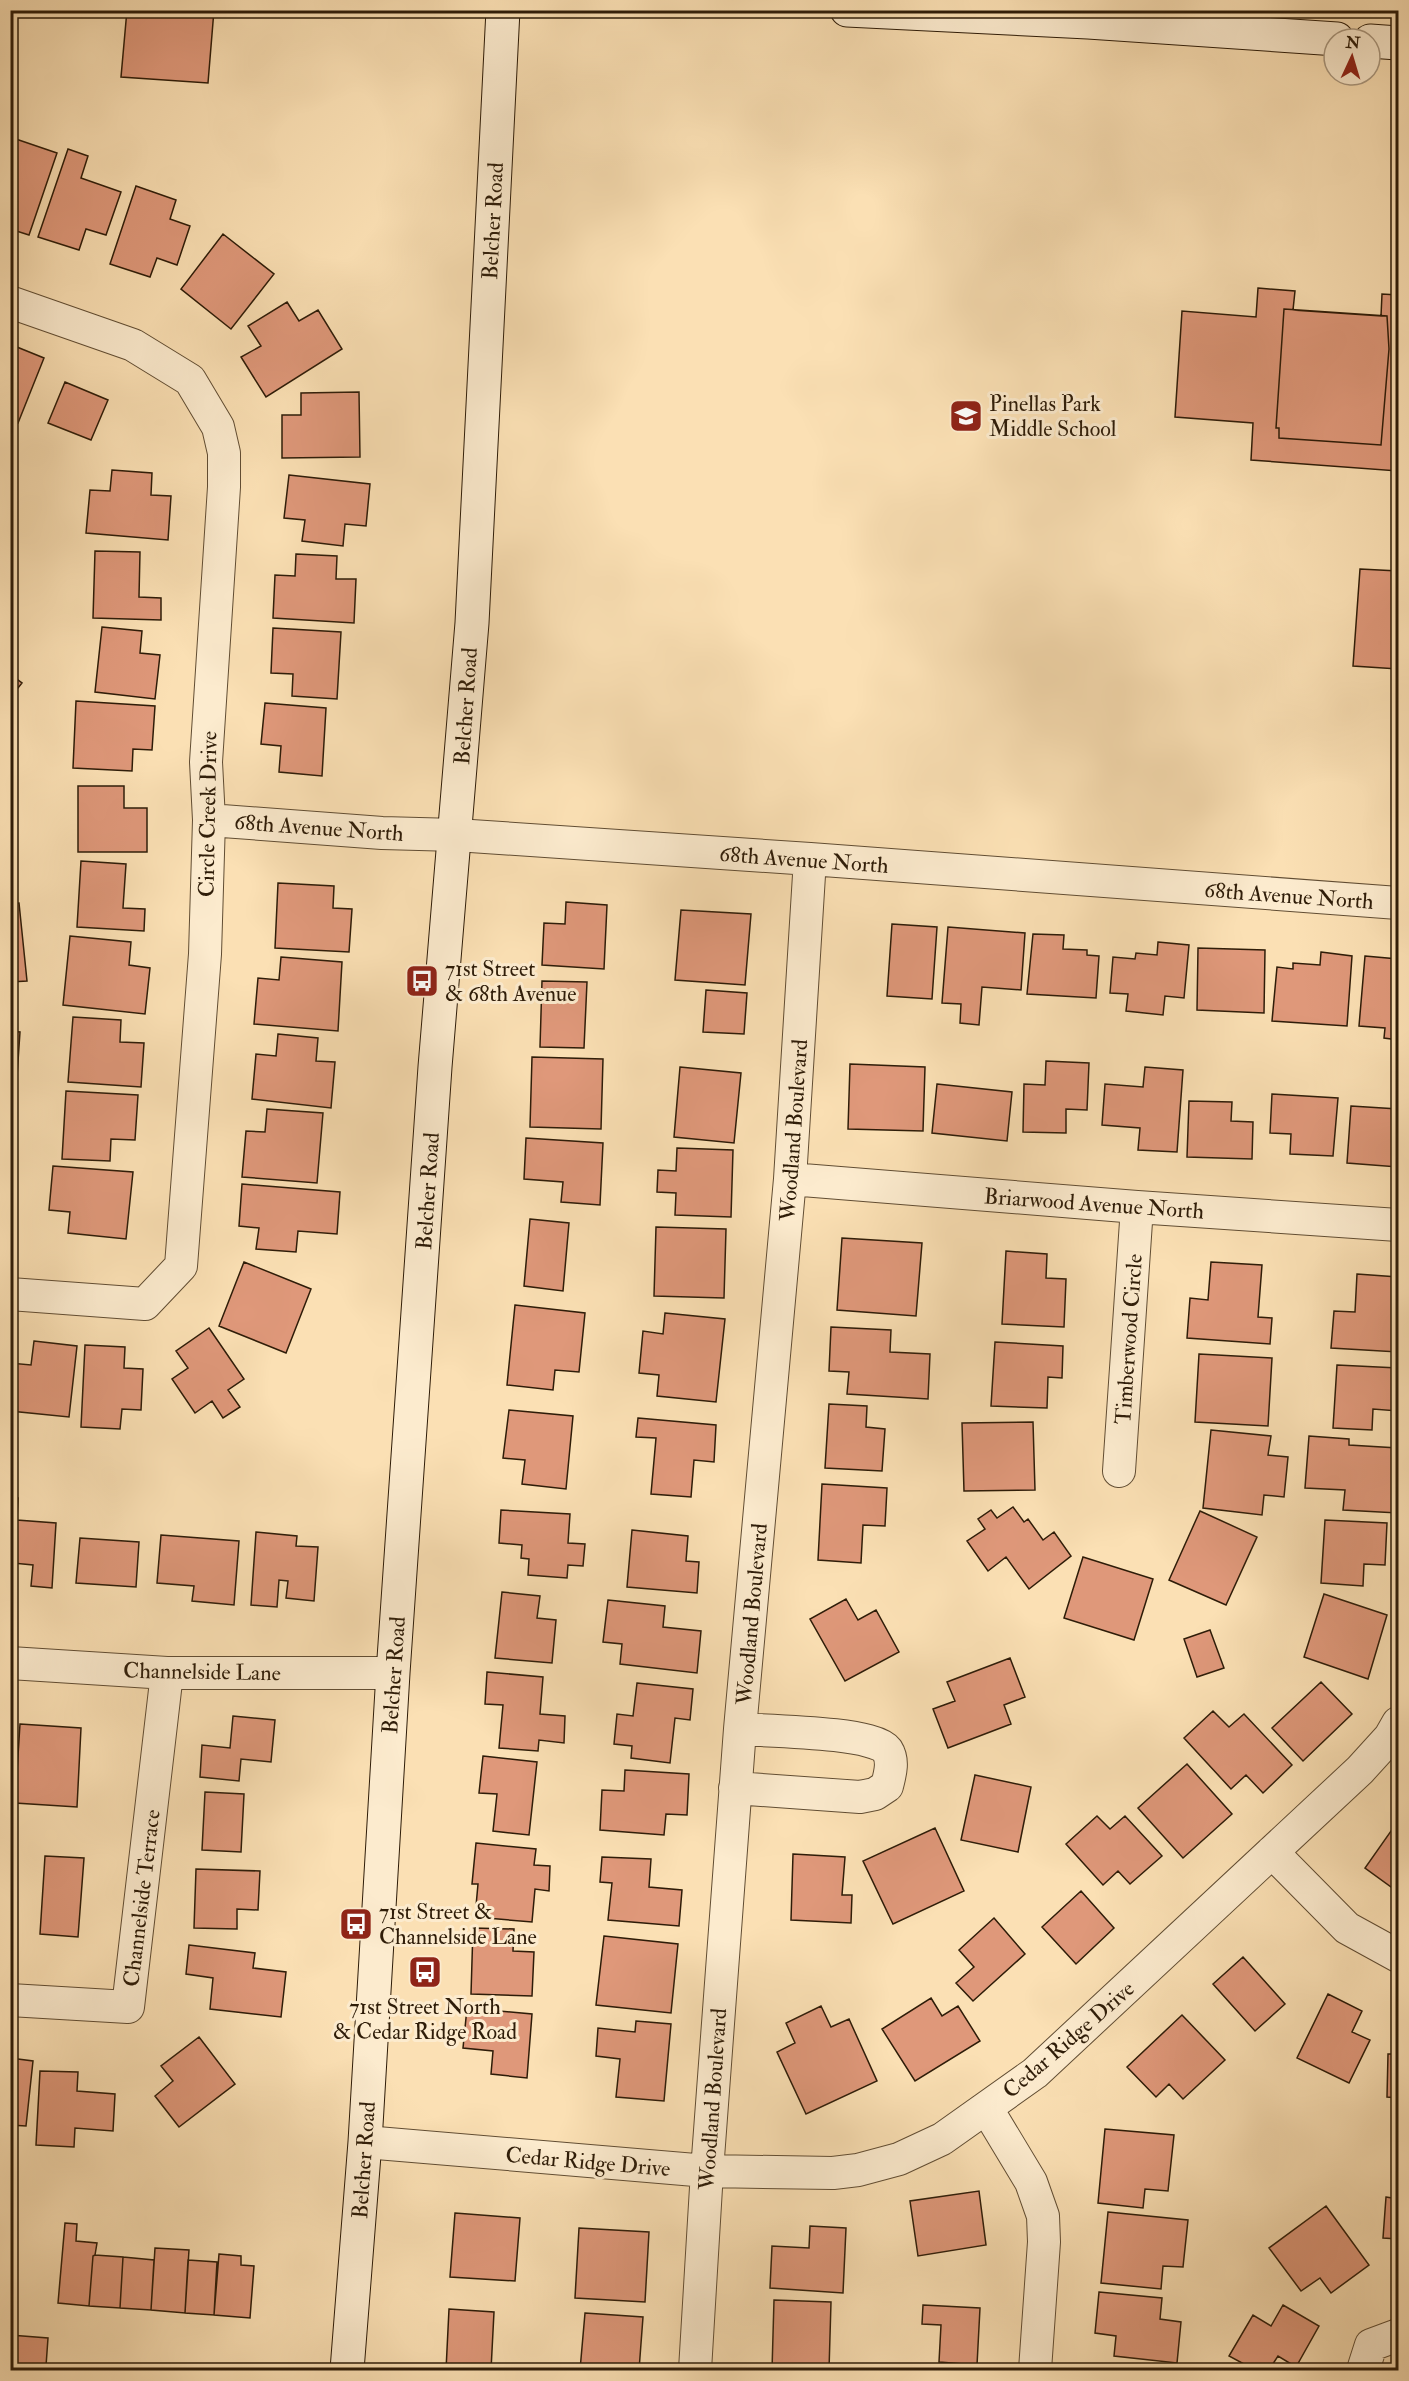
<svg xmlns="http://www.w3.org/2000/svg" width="1409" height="2381" viewBox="0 0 1409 2381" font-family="'IM FELL Double Pica',serif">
	<rect width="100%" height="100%" fill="#fbe0b4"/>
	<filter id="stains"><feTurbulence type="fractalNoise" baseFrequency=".00333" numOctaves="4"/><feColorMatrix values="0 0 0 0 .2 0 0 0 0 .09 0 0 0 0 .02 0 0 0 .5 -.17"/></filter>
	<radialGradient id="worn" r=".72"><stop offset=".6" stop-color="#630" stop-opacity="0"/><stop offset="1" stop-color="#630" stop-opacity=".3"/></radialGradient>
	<path fill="#df987a" stroke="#2e1c08" stroke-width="1.5" d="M127,10H214L208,83L121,77Z
		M10,137L57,153L29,235L10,229Z
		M68,149L88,156L81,178L121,192L106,235L86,229L79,250L38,237Z
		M136,186L176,200L170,219L190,226L177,265L157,258L150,277L110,264Z
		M223,234L274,274L231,329L181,289Z
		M1258,288L1295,291L1293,310L1381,316L1382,294L1398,295V471L1251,460L1253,423L1175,417L1182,311L1256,317Z
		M287,302L299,321L318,310L342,349L266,397L241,357L261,346L248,326Z
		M1284,309L1387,316L1389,349L1381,445L1279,438V428H1276Z
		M12,345L44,358L18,423L10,420Z
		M65,382L108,400L91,440L48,423Z
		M359,392L360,457L282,458V415H301V393Z
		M112,470L152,473L151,495L171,496L168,540L86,533L90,490L110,491Z
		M289,475L370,484L366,526L345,524L343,546L302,541L305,520L284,518Z
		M95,551L140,552L139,597L161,598V620L93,618Z
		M296,554L337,556L336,579H356L354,623L273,618L275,575L295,576Z
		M1360,569L1398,571V669L1353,666Z
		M102,627L142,631L140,653L160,655L155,699L95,692Z
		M273,628L341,632L337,699L292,696L293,674L271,673Z
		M10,674L22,683L10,698Z
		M76,701L155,706L152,750L133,749L132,771L73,768Z
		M265,703L326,708L322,776L279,772L281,746L261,744Z
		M78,786H124V808H147V852H78Z
		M81,861L126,864L123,908L145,909L144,931L77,927Z
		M278,883L334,886L333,908L352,909L349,952L275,948Z
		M566,902L607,905L604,969L542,965L544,923L565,924Z
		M19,903L27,981L10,982V904Z
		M681,910L751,914L745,985L675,980Z
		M892,924L937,927L932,999L887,996Z
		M948,927L1025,933L1021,990L982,987L979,1025L960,1023L961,1004L942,1003Z
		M1033,934L1064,935L1063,949L1087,950V955L1099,956L1096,998L1027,994Z
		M70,936L131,942L129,965L150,968L145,1014L63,1005Z
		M1158,942L1189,945L1184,998L1165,996L1163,1015L1126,1011L1128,994L1110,993L1113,957L1135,959L1136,953L1157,955Z
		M1198,948L1265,950L1264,1013L1197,1010Z
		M1321,952L1352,956L1347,1026L1272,1021L1277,967L1293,969V963L1320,965Z
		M1365,956L1398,959V1040L1384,1038L1385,1028L1359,1026Z
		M281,957L342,962L338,1031L254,1024L258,978L279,980Z
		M542,981L587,982L584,1048L540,1047Z
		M706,990L747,993L744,1034L703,1032Z
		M73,1017L121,1020L120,1042L144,1043L141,1087L68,1082Z
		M10,1031L20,1032L17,1076L10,1075Z
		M278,1034L318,1038L316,1061L335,1062L331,1108L252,1099L256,1054L276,1056Z
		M532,1057L603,1059L601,1129L530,1127Z
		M1046,1061L1089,1063L1087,1110L1066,1109V1133L1023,1132L1024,1084L1045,1085Z
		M850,1064L925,1067L923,1131L848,1129Z
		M680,1067L741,1073L734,1143L674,1137Z
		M1145,1067L1183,1070L1177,1152L1138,1150L1140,1128L1102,1125L1105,1084L1143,1087Z
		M937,1084L1012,1092L1007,1141L932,1133Z
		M66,1091L138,1095L135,1140L111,1139L110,1161L62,1159Z
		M1272,1094L1338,1098L1333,1156L1290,1154L1291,1134L1270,1133Z
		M1189,1101L1232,1102L1231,1121L1253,1122L1252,1159L1187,1157Z
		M1351,1106L1398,1109V1167L1347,1163Z
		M267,1109L323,1113L317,1183L242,1177L246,1131L265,1132Z
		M526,1138L603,1143L600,1205L561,1202L563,1182L524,1179Z
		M677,1148L733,1150L731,1217L675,1215L676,1193L657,1192L658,1170L676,1171Z
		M53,1166L133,1172L126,1239L68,1233L70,1212L49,1210Z
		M242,1184L340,1192L337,1234L298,1231L296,1252L256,1249L259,1228L239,1226Z
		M530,1219L569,1223L563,1291L524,1286Z
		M656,1227L726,1229L724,1298L654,1296Z
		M842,1238L922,1243L916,1316L837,1310Z
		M1006,1251L1047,1254L1046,1278L1066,1279L1064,1327L1002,1324Z
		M244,1262L311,1289L286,1353L219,1326Z
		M1211,1262L1262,1265L1258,1317L1272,1318L1270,1344L1187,1338L1190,1298L1208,1300Z
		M1357,1274L1398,1277V1352L1331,1348L1334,1311L1355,1312Z
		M515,1305L585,1313L579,1372L555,1370L553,1390L507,1385Z
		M665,1313L725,1319L716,1402L657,1396L659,1375L639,1373L643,1331L663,1334Z
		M831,1327L891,1330L890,1352L930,1354L928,1399L847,1394L849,1372L829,1371Z
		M209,1328L244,1379L228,1390L240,1407L223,1418L212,1401L195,1413L172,1379L188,1368L176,1351Z
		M34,1341L77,1346L69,1417L10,1411V1363L31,1365Z
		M995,1342L1063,1346L1062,1378L1048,1377L1047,1408L991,1406Z
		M85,1345L125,1347L124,1368L143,1369L141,1410L122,1409L120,1429L81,1427Z
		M1199,1354L1272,1358L1268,1426L1195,1422Z
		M1337,1365L1398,1368V1411L1373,1409L1372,1430L1333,1428Z
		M829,1404L867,1406L866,1427L885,1429L882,1471L825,1468Z
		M509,1410L573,1416L566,1489L522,1484L525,1460L503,1458Z
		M638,1418L716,1425L714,1462L694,1460L691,1497L651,1494L656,1438L636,1437Z
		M1033,1422L1035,1490L964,1491L962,1423Z
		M1211,1430L1271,1436L1268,1455L1288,1457L1284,1497L1264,1495L1262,1515L1203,1508Z
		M1309,1436L1349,1439V1445L1398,1448V1513L1343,1510L1345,1490L1305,1488Z
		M822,1484L887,1488L885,1526L863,1525L861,1563L818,1560Z
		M10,1498H18L17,1520L56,1523L52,1588L31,1586L33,1565L13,1563L10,1585Z
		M1013,1507L1024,1522L1028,1519L1043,1540L1054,1532L1071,1556L1029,1589L1006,1557L988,1571L967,1541L985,1529L978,1519L991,1510L997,1518Z
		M501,1510L570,1514L568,1543L585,1544L583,1566L568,1565L567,1578L528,1575L529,1559L521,1558L522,1545L499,1543Z
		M1200,1511L1257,1537L1226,1605L1169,1580Z
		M1325,1520L1387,1523L1385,1565L1364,1564L1363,1586L1321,1583Z
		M632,1530L688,1536L686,1561L699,1562L697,1593L627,1587Z
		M256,1532L297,1536L296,1546L318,1547L314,1601L286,1598L288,1581L279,1580L277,1607L251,1605Z
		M161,1535L239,1541L234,1605L192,1601L194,1586L157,1583Z
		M80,1538L139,1542L136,1587L76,1583Z
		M1083,1557L1153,1579L1134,1640L1064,1618Z
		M502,1592L540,1596L537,1618L556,1620L552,1663L495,1658Z
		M1324,1594L1387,1615L1368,1679L1304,1657Z
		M846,1599L858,1620L876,1610L899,1652L845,1681L810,1619Z
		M608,1600L665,1606L663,1627L701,1631L697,1673L620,1664L622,1644L603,1642Z
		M1210,1630L1224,1668L1197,1677L1184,1639Z
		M1010,1658L1025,1697L1004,1705L1011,1724L948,1748L933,1709L955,1701L947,1682Z
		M487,1672L543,1677L540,1714L565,1716L564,1743L539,1740L538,1751L499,1748L503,1705L485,1704Z
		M1321,1682L1352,1714L1303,1761L1272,1728Z
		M637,1683L693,1689L690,1720L675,1718L670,1763L631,1758L632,1746L614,1744L617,1714L633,1716Z
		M1213,1711L1229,1727L1244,1714L1292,1765L1263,1793L1246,1775L1231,1789L1184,1738Z
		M233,1716L275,1720L271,1762L241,1759L239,1781L200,1777L202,1745L230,1748Z
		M20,1724L81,1728L77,1807L15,1803Z
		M483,1756L537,1762L529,1835L493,1831L497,1794L479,1793Z
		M1187,1764L1232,1814L1183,1858L1138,1808Z
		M625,1770L689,1774L687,1815L666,1814L664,1835L600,1830L602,1790L624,1791Z
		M975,1775L1031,1787L1018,1852L961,1840Z
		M205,1792L244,1794L241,1852L202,1850Z
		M1097,1816L1110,1829L1125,1816L1162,1856L1130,1884L1118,1871L1103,1885L1066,1844Z
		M1398,1821V1892L1365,1868Z
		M935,1828L964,1891L893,1924L863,1861Z
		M476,1843L536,1849L534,1865L550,1866L549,1891L535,1889L532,1922L475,1917L478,1884H472Z
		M793,1854L845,1857L842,1895H852L851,1923L791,1920Z
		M45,1856L84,1858L78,1937L40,1934Z
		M602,1857L651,1859L649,1887L682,1890L679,1926L608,1920L612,1883L600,1882Z
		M196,1869L260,1871L258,1910L237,1909V1929L194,1928Z
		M1081,1891L1114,1928L1076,1964L1042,1927Z
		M994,1918L1025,1954L973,2001L956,1983L974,1967L959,1950Z
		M473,1928L514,1929L513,1951L534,1952L532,1996L471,1994Z
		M604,1936L678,1944L671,2013L596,2005Z
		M189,1945L255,1953L253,1968L286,1972L281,2017L210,2009L213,1978L186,1974Z
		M1243,1957L1285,2004L1255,2031L1213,1984Z
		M1328,1994L1362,2011L1352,2032L1370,2040L1349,2083L1297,2058Z
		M931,1998L942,2016L958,2006L980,2041L915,2081L882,2029Z
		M821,2006L831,2027L849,2019L877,2081L806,2114L777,2052L795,2043L786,2023Z
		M467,2008L532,2014L527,2078L491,2074L493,2051L463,2048Z
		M1182,2015L1225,2060L1183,2099L1169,2084L1156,2097L1127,2067Z
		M636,2021L671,2024L664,2101L616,2097L620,2059L596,2056L598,2028L635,2032Z
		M199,2037L235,2084L179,2127L155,2096L173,2081L161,2066Z
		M1388,2054H1398V2098L1387,2097Z
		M10,2058L33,2061L26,2126L10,2125Z
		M40,2071L78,2072L77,2091L115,2094L113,2131L75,2128L74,2147L36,2145Z
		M1105,2129L1174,2135L1168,2191L1145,2189L1143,2208L1098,2203Z
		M979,2191L986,2245L918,2256L910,2201Z
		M1386,2197L1398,2199V2239L1383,2238Z
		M1326,2206L1369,2265L1331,2293L1320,2278L1301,2291L1269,2248Z
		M1108,2212L1188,2220L1183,2267L1163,2266L1161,2289L1101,2283Z
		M455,2213L520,2218L515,2281L450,2277Z
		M65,2223L77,2224L76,2241L97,2243L95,2255L93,2256L89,2306L58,2303Z
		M810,2226L846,2228L843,2293L770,2288L772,2246L809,2248Z
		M579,2228L649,2232L645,2302L575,2298Z
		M155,2248L189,2250L185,2313L151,2310Z
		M219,2254L241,2256V2265L254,2266L250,2318L214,2315Z
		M95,2255L123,2257L120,2308L89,2306L93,2256Z
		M123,2257L154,2260L151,2310L120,2308Z
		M188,2260L217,2262L214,2315L185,2313Z
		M1099,2292L1162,2298L1160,2319L1181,2322L1177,2363L1114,2356L1116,2336L1095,2333Z
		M774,2300L831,2302L829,2370H772Z
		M923,2305L980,2308L977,2365L939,2362L941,2325L922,2324Z
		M1283,2305L1319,2326L1296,2367L1278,2356L1269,2370H1255L1229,2356L1253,2315L1271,2326Z
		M449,2309L494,2312L491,2370H446Z
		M585,2313L643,2317L639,2370H580Z
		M10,2335L48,2338L46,2366L10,2363Z
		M10,2363L46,2366V2370H10Z"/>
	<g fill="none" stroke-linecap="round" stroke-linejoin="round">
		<g stroke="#614d33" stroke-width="34">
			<path id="street" d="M10,302L133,345L190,380L218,427L224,453V487L206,762L209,820L205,954L181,1266L145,1304L10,1294
				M209,820L382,833L456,835L810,859L1398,903
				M790,1179L1137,1207L1398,1225
				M1119,1471L1137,1207
				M10,1663L167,1673H393
				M735,1788L860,1797L875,1794L887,1786C890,1774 894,1761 887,1750C874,1732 765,1731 740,1729
				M1272,1852L1347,1928L1398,1956
				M10,2000L128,2007L167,1673
				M987,2109L1031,2182L1043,2216L1044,2242L1035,2370
				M365,2142L707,2171L833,2173L858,2170L899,2159L942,2139L1035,2073L1360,1770L1390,1737L1398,1723
				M695,2370L707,2171L740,1729L790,1179L810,859
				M1363,2370L1371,2345L1398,2335"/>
		</g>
		<g stroke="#2e1c08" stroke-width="35">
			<path id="secondary" d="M847,10L1088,22L1337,39
				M1370,41L1398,43
				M347,2370L365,2142L393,1673L435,1067L472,623L503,10"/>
		</g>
		<use href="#street" stroke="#fcebce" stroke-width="32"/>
		<use href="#secondary" stroke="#fcebce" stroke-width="33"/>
	</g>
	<defs>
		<g id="school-square" transform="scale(1.725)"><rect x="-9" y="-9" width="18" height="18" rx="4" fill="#8f2418" stroke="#fcebce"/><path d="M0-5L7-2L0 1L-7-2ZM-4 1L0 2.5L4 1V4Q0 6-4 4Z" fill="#fff"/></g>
		<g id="bus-square" transform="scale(1.725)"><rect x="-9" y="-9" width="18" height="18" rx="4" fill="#8f2418" stroke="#fcebce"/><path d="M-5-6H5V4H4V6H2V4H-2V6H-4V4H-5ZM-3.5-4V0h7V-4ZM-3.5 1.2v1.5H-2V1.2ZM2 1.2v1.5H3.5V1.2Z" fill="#fff"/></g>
	</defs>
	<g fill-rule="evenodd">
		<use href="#school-square" x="966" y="416"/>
		<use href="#bus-square" x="422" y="981"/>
		<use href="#bus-square" x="356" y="1924"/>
		<use href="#bus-square" x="425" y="1972"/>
	</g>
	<g text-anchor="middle" stroke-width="6" stroke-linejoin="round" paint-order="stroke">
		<g font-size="22" fill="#2e1c08" stroke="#fcebce">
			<text transform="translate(492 221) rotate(-87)" y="8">Belcher Road</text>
			<text transform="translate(465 706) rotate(-86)" y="8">Belcher Road</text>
			<text transform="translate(207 814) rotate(-89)" y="8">Circle Creek Drive</text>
			<text transform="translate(319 827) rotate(4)" y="8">68th Avenue North</text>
			<text transform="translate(804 859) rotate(4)" y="8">68th Avenue North</text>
			<text transform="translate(1289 895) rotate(4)" y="8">68th Avenue North</text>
			<text transform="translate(793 1130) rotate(-86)" y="8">Woodland Boulevard</text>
			<text transform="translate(427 1191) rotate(-86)" y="8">Belcher Road</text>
			<text transform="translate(1094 1203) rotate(4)" y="8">Briarwood Avenue North</text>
			<text transform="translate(1128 1339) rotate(-86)" y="8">Timberwood Circle</text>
			<text transform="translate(751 1614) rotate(-85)" y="8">Woodland Boulevard</text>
			<text transform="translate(202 1671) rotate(1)" y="8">Channelside Lane</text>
			<text transform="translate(393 1675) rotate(-86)" y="8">Belcher Road</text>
			<text transform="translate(141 1898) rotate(-83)" y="8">Channelside Terrace</text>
			<text transform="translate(1068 2039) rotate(-41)" y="8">Cedar Ridge Drive</text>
			<text transform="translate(712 2099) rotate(-86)" y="8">Woodland Boulevard</text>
			<text transform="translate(363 2160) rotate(-86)" y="8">Belcher Road</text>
			<text transform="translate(588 2161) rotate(5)" y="8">Cedar Ridge Drive</text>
		</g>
		<g font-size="22" fill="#2e1c08" stroke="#fcebce" text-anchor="start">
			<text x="989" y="411">Pinellas Park<tspan x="989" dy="25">Middle School</tspan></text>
			<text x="445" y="976">71st Street<tspan x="445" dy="25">&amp; 68th Avenue</tspan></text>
			<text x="379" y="1919">71st Street &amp;<tspan x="379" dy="25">Channelside Lane</tspan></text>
			<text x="425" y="2014" text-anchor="middle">71st Street North<tspan x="425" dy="25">&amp; Cedar Ridge Road</tspan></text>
		</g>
	</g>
	<rect width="1409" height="2381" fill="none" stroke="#fbe0b4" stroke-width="36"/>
	<rect x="12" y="12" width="1385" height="2357" fill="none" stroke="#2e1c08" stroke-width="3"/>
	<rect x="18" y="18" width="1373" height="2345" fill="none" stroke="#2e1c08" stroke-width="1.5"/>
	<g transform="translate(1352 57) rotate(4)"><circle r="28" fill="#fcebce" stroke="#aa987f" stroke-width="1.5"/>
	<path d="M0-4.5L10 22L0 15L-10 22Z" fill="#8f2418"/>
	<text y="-9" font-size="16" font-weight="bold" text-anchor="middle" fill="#2e1c08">N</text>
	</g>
	<rect width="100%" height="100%" filter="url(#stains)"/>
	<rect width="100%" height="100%" fill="url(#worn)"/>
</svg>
